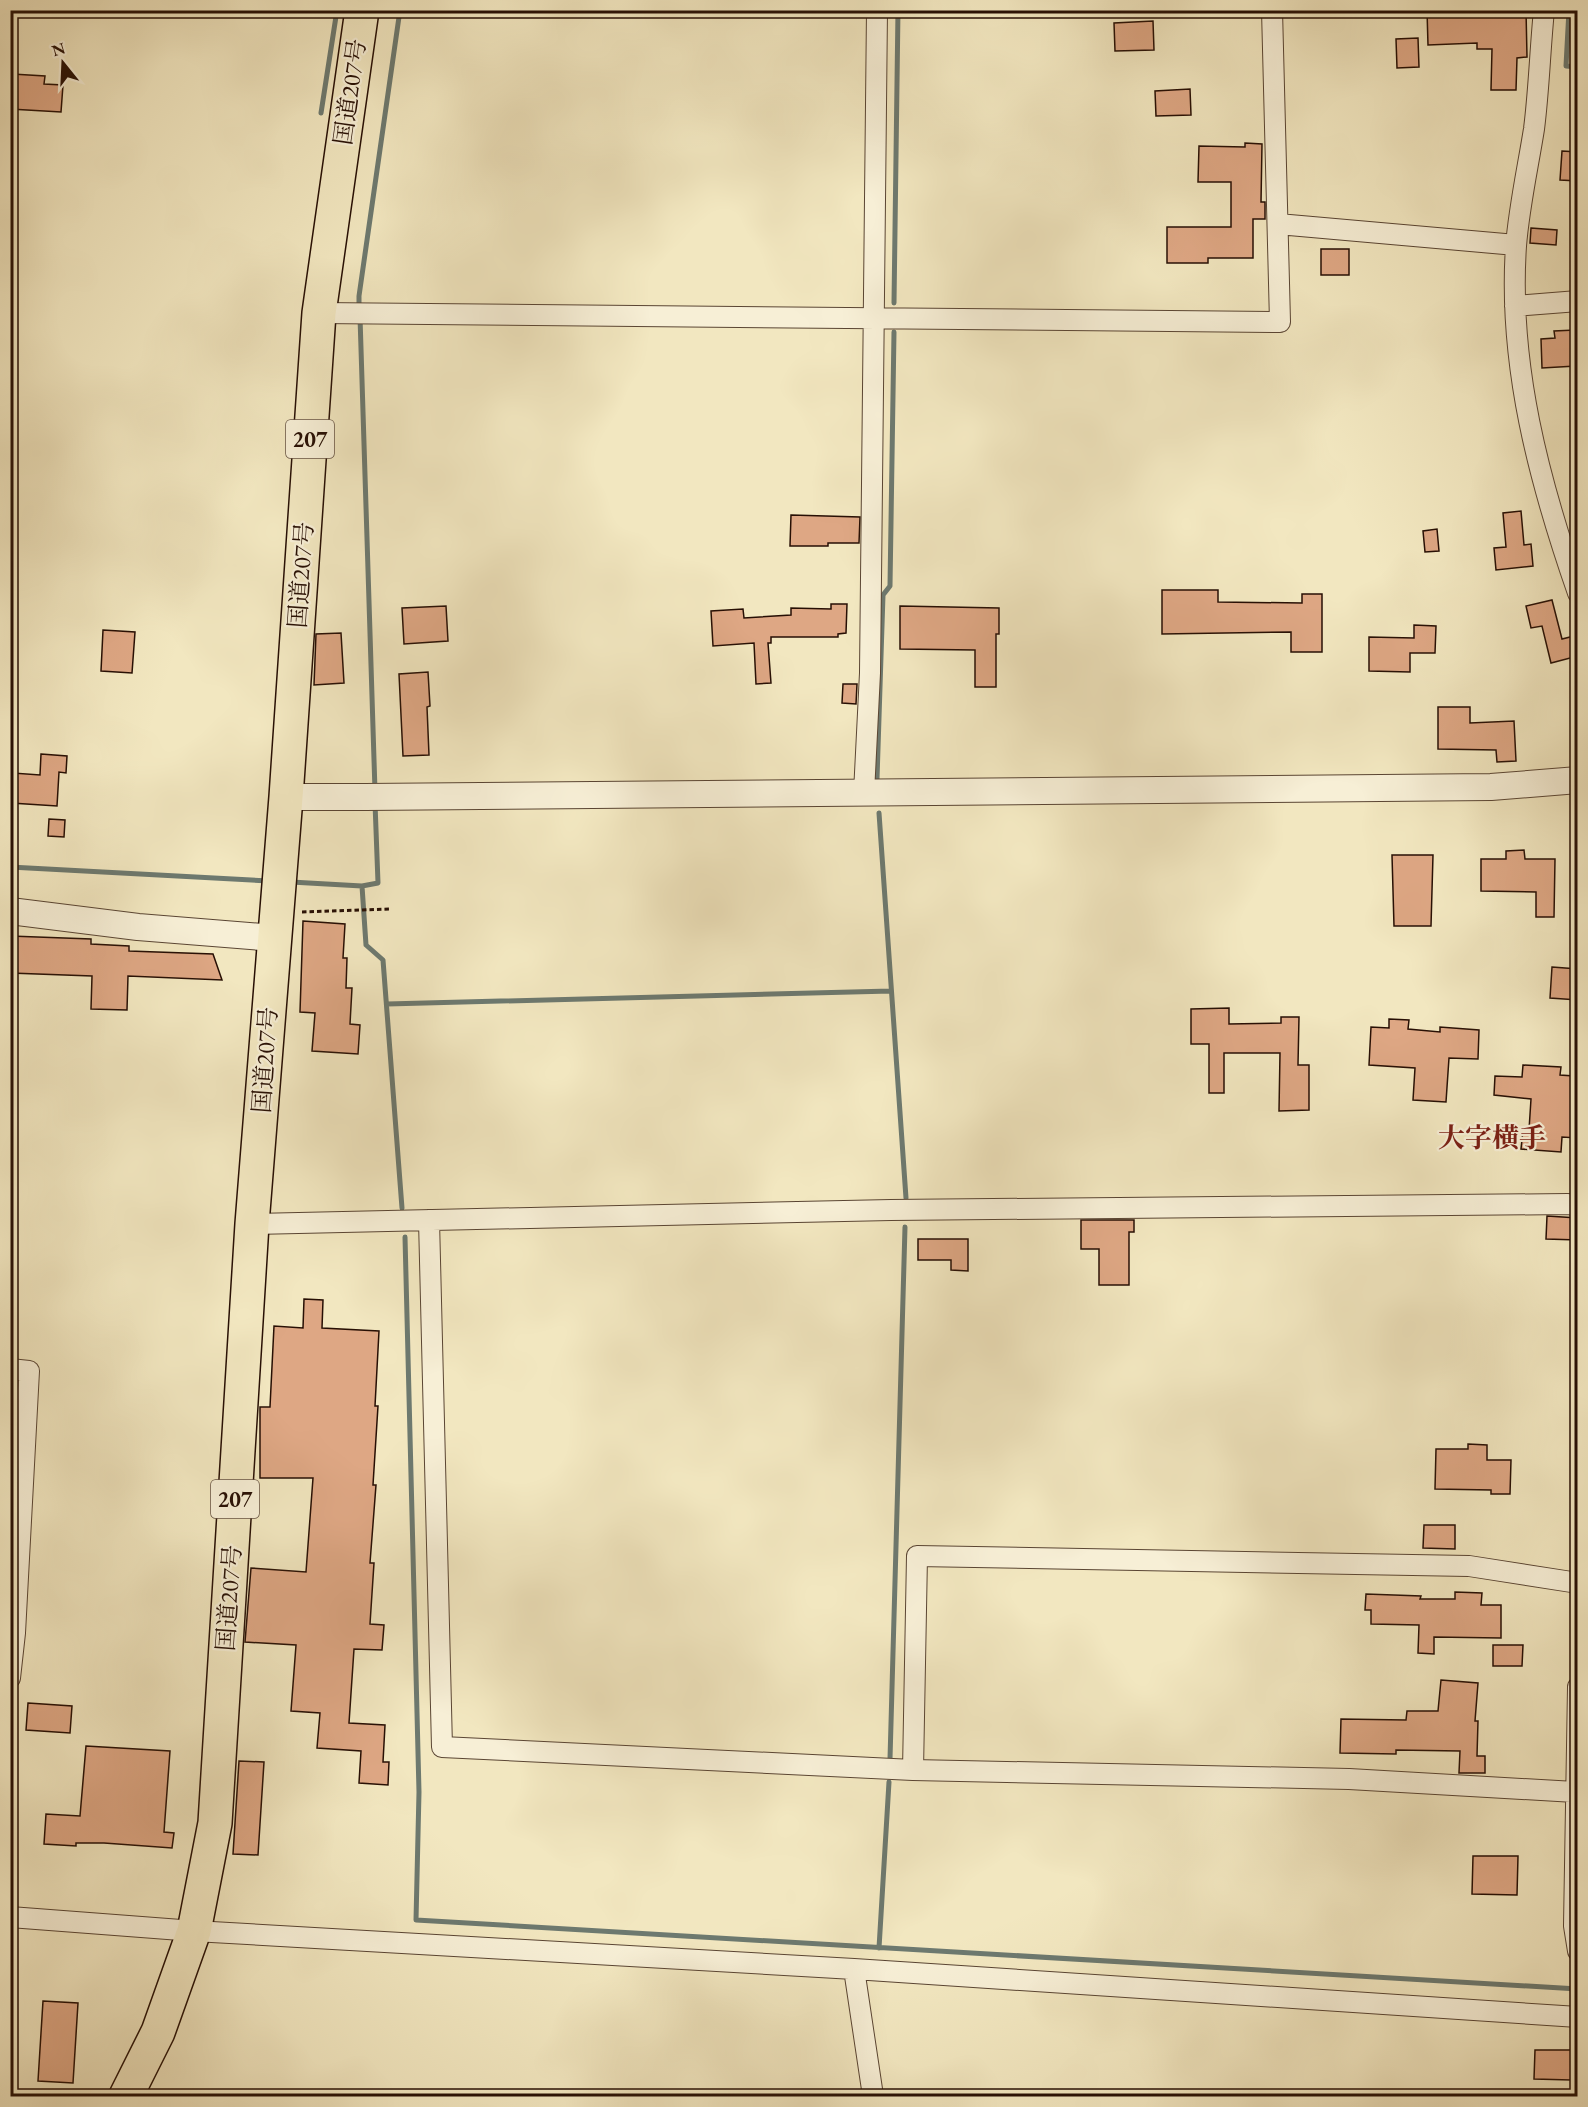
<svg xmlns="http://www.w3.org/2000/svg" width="1588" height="2107" viewBox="0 0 1588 2107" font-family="'EB Garamond','Noto Serif JP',serif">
	<rect width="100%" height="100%" fill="#f2e7c0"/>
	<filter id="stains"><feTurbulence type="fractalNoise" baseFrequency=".00333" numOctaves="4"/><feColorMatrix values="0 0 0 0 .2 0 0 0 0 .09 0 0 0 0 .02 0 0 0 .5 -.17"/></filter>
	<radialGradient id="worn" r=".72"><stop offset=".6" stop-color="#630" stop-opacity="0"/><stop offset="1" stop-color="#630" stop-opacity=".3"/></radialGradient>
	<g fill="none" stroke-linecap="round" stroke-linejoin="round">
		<path stroke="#6d796f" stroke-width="5" d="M1569,10L1566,66L1578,67
			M321,113L337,10
			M894,303L898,10
			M359,308V296L400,10
			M360,317L375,791
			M877,779L883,595L890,586L894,332
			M879,813L906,1198
			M10,867L269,881
			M291,882L362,886L378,883L375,803
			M362,886L366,945L383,960L402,1208
			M387,1004L891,991
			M405,1237L419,1792L416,1920L1578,1989
			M890,1759L905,1227
			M879,1948L889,1782"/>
	</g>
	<path fill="#dea784" stroke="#270f04" stroke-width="1.5" d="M1427,10H1526L1527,57L1517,58L1516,90H1491L1492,49H1477V43L1428,45Z
		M1153,21L1154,50L1115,51L1114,23Z
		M1418,38L1419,67L1397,68L1396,39Z
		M12,74L45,76L44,84L63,85L61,112L10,109Z
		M1190,89L1191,115L1156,116L1155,91Z
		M1245,143L1262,144L1261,202H1265V219H1253V258H1208V263H1167V227H1231V182H1198L1199,146L1245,147Z
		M1562,151L1578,152V181L1560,180Z
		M1531,228L1557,230L1556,245L1530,243Z
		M1321,249H1349V275H1321Z
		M1575,330L1576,366L1542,368L1541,339L1555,338L1554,331Z
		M1521,511L1524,545L1531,544L1533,566L1496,570L1494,548L1506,547L1503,513Z
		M791,515L860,517L859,543H828V546H790Z
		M1437,529L1439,551L1425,552L1423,531Z
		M1162,590H1218V602L1302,603V594H1322V652H1291V632L1162,634Z
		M1552,600L1562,639L1578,635V656L1551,663L1542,626L1531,628L1526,606Z
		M831,604H847L846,633L838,634V637H771V643H768L771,683L756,684L754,643L713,646L711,611L743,609L744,618L791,615V608L831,609Z
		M446,606L448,641L404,644L402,608Z
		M900,606L999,608V634H996V687H975V650L900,649Z
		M1414,625L1436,626L1435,653H1410V672L1369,671V637L1414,638Z
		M103,630L135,632L132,673L101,671Z
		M341,633L344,683L314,685L316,634Z
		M428,672L430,706L427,707L429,755L403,756L399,674Z
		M843,684H857L856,704L842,703Z
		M1438,707H1470V723L1514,721L1516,761L1497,762L1496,750L1438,749Z
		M41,754L67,756L66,773L59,772L57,806L11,803L13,773L40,775Z
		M49,819L65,820L64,837L48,836Z
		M1524,850L1525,859H1555L1554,917H1536V892L1481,891V859H1506V851Z
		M1392,855H1433L1431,926H1394Z
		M303,921L345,924L343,958H347L346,988H352L350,1024L360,1025L358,1054L312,1051L315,1013L300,1012Z
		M10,936L91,939V944L129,946V951L213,954L222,980L128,976L127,1010L91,1009L92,976L10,973Z
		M1552,967L1578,969V1000L1550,998Z
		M1229,1008V1024L1281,1023V1017H1299L1298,1065H1309V1110L1279,1111L1280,1053H1224V1093H1209V1044H1191V1009Z
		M1389,1019L1409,1020L1408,1029L1440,1032V1027L1479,1030L1478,1059L1449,1058L1446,1102L1413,1100L1415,1068L1369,1065L1371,1027L1389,1028Z
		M1523,1065L1561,1067L1560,1075L1574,1076L1572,1115L1578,1116V1138L1562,1137L1561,1152L1521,1149L1523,1130H1529L1531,1099L1494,1095L1495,1076L1522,1077Z
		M1547,1216L1578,1218V1240L1546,1239Z
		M1081,1220H1134V1232H1129V1285H1099V1249H1081Z
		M918,1239H968V1271L951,1270V1260H918Z
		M304,1299L323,1300L322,1328L379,1331L375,1406H378L373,1485H376L370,1563H374L370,1624L384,1625L382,1650L354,1649L349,1723L385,1725L383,1762H389L388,1785L359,1783L361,1751L317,1748L320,1713L291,1711L296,1645L245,1642L251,1568L306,1572L313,1478H260V1407H270L274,1326L303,1328Z
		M1468,1444L1487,1445V1460H1511L1510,1494H1491V1490L1435,1489L1436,1449H1468Z
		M1424,1525H1455V1549L1423,1548Z
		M1455,1592L1482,1593L1481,1605H1501V1638L1434,1637V1654L1418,1653L1419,1625L1371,1624V1610H1365L1366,1594L1421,1596L1420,1599H1455Z
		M1493,1645H1523L1522,1666H1493Z
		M1441,1680L1478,1683L1475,1721H1478L1477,1756H1485V1773H1459L1460,1751L1396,1750V1754L1340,1753L1341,1719L1406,1720L1407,1711H1438Z
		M28,1703L72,1706L70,1733L26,1730Z
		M86,1746L170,1751L164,1832L174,1833L172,1848L104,1843H76V1846L44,1844L46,1814L80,1816Z
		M239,1761L264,1762L258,1855L233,1854Z
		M1473,1856H1518L1517,1895L1472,1894Z
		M43,2001L78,2003L73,2083L38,2081Z
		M1535,2050H1572L1571,2080L1534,2079Z"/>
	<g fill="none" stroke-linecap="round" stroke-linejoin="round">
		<g stroke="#5a4533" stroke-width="22">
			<path id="minor" d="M1544,10C1540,50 1539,90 1534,129C1528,167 1519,207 1516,246C1508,365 1539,481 1578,593
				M1278,224L1516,245
				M1515,306L1578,301
				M319,313L1280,322L1272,10
				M864,793L870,673L877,10
				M429,1220L442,1747L913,1770L1349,1779L1575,1792
				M252,1224L891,1210L1568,1204L1578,1206
				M10,1369L29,1371L15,1633L10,1678
				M1578,1687L1574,1926L1578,1951
				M913,1770L917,1556L1469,1566L1578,1583
				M10,1917L194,1931L854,1969L1578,2017
				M854,1969L873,2096"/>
		</g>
		<g stroke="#5a4533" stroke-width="28">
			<path id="tertiary" d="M286,797H365L1491,787L1578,780
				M10,911L138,927L274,938"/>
		</g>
		<g stroke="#270f04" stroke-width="36">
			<path id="trunk" d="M126,2096L158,2032L194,1931L215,1823L252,1224L286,797L319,313L362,10"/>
		</g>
		<path stroke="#270f04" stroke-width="3" stroke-dasharray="4.5 3" stroke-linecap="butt" d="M302,912L391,909"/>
		<use href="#minor" stroke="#f7efd6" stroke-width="20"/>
		<use href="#tertiary" stroke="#f7efd6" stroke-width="26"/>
		<use href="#trunk" stroke="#f2e7c0" stroke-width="33"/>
	</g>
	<g text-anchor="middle" stroke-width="4.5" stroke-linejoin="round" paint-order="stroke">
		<g fill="#f7efd6" stroke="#655243" stroke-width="1.5">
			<rect x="286" y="420" width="48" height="38" rx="4.5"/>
			<rect x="211" y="1480" width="48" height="38" rx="4.5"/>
		</g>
		<g font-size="22" font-weight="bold" fill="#270f04">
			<text x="310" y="447">207</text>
			<text x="235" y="1507">207</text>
		</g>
		<g font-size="24" fill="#270f04" stroke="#f7efd6">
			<text transform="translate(350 92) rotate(-82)" y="8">国道207号</text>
			<text transform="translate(301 575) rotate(-86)" y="8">国道207号</text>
			<text transform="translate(265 1060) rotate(-86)" y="8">国道207号</text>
			<text transform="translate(229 1598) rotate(-86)" y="8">国道207号</text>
		</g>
		<g font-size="27" font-weight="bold" fill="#7a1f14" stroke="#f7efd6">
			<text x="1492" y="1147">大字横手</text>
		</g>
	</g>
	<rect width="1588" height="2107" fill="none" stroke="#f2e7c0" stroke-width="36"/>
	<rect x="12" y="12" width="1564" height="2083" fill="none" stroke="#270f04" stroke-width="3"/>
	<rect x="18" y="18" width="1552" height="2071" fill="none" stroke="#270f04" stroke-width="1.5"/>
	<g transform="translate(63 63) rotate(342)" stroke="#f7efd6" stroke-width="4.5" paint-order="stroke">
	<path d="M0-4.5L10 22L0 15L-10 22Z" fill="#270f04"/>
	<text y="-9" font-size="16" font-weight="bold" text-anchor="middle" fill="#270f04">N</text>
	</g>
	<rect width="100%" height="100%" filter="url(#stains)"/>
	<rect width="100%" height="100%" fill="url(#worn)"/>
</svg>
